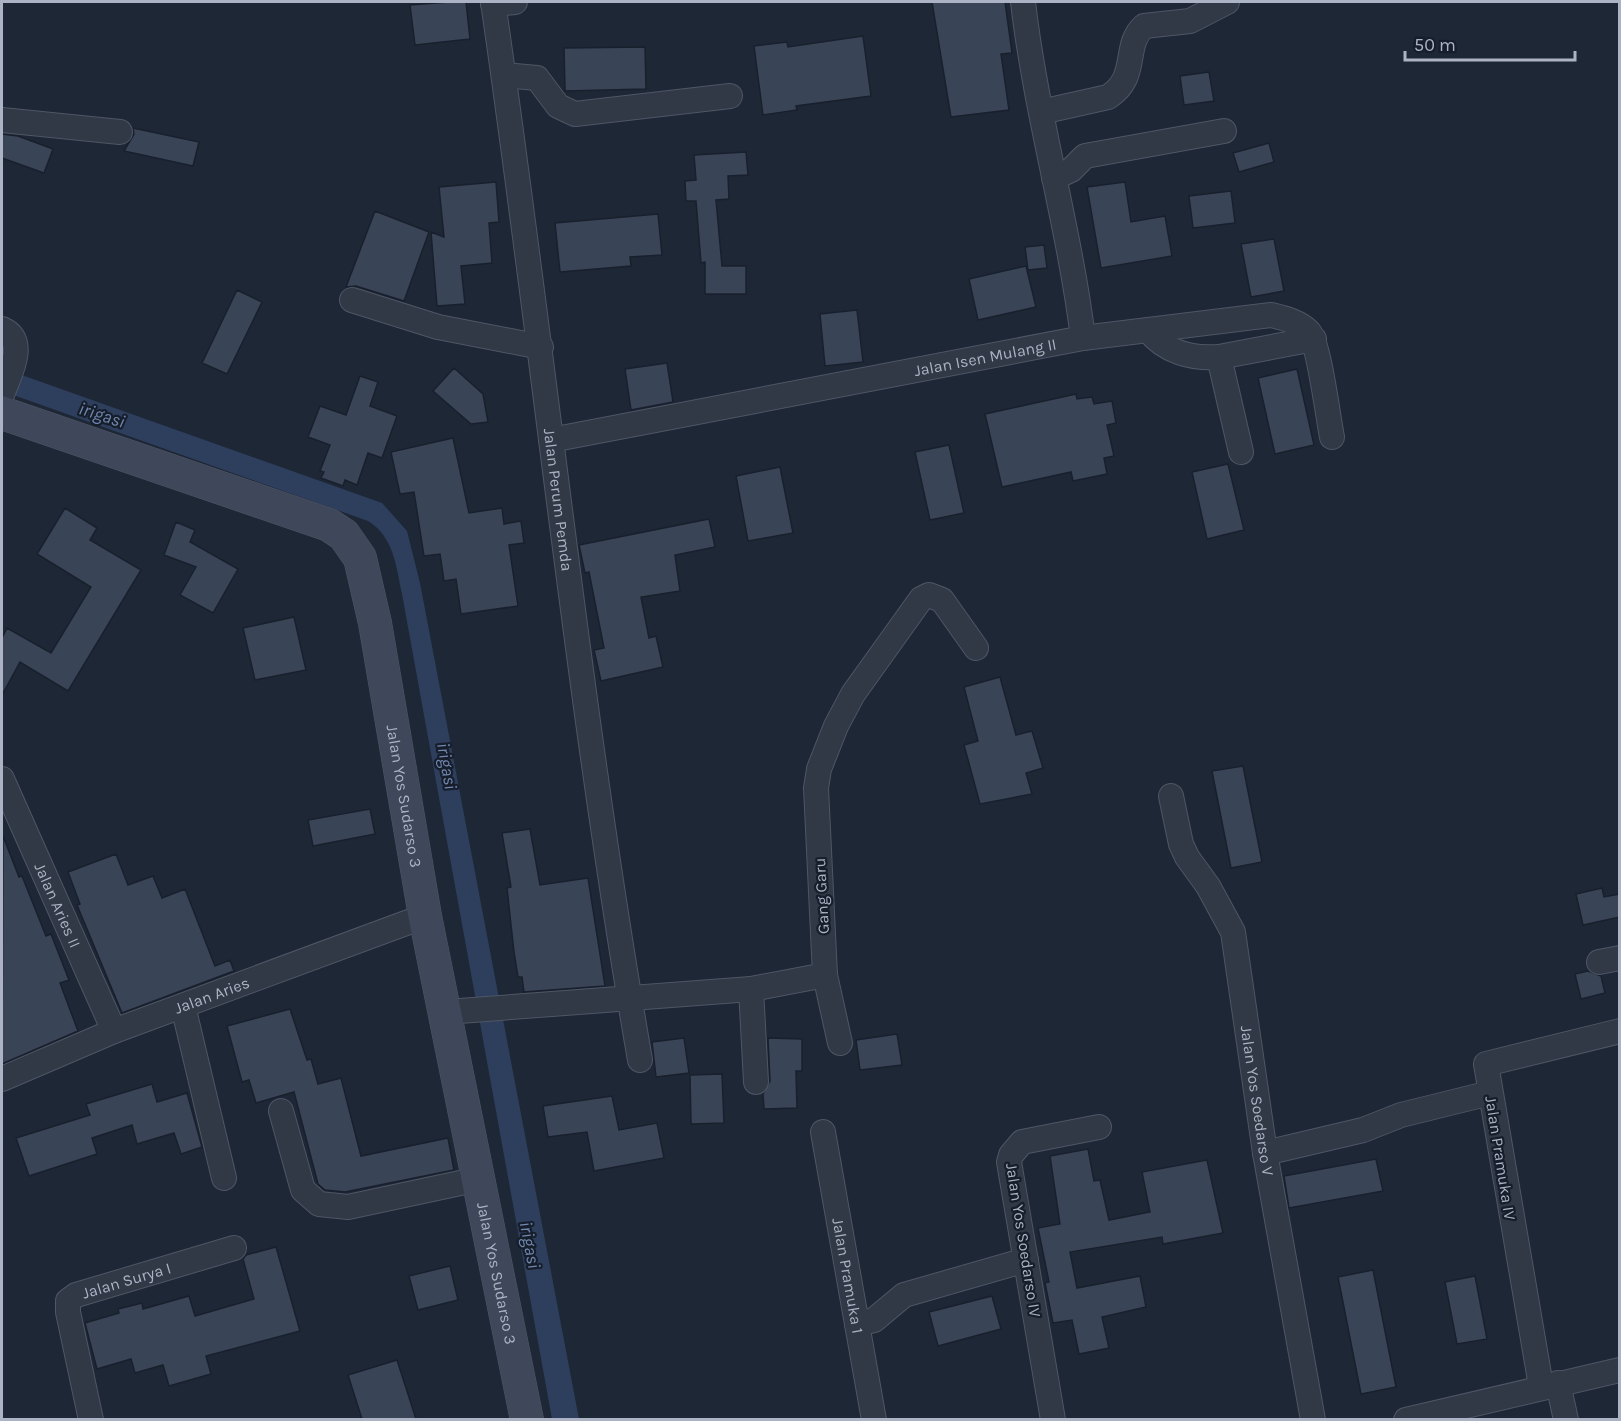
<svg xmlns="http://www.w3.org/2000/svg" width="1621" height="1421" viewBox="0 0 1621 1421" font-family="Karla,sans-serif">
	<rect width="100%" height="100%" fill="#1e2736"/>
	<path fill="#2e3e5d" d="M2,368L382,503L407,531L420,583L579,1419H552L402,594C396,566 394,537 368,521L2,391Z"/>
	<path fill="#3a4457" stroke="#19202d" stroke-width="1.5" d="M449,2H466L470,39L415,45L410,5Z
		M932,2H1005L1012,53L1001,54L1009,110L951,117Z
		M863,36L871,96L796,106L797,110L763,115L754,46L787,42L788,47Z
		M645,47L646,89L565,91L564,48Z
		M1209,72L1214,101L1184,105L1180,76Z
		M133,128L199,142L193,166L124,151L134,134Z
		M2,134L18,136L53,149L44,173L2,158Z
		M1269,143L1274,162L1239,172L1233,153Z
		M746,152L748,175L728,176L729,199L716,200L722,266H746V294H705V262L701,263L696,201H686L685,181L696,180L694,155Z
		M496,182L499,222L489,223L492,263L461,266L465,304L437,306L431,232L444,237L439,187Z
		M1125,182L1131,222L1165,216L1172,256L1101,268L1087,187Z
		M1231,191L1235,223L1193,228L1189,196Z
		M375,211L429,232L404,301L356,286L346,287Z
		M658,214L662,255L630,257L631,266L560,272L555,223Z
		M1274,239L1284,291L1251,297L1241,244Z
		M1044,245L1047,268L1028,270L1025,247Z
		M1026,266L1036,307L978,320L969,279Z
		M237,290L262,302L227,374L202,363Z
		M857,310L863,362L825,366L820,314Z
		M667,363L673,402L631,410L625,369Z
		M454,368L483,394L488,422L471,424L433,391Z
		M1297,369L1314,445L1275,454L1258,378Z
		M360,376L378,382L370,406L397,416L382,458L368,453L357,485L345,480L343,486L321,478L324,472L320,471L330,445L308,437L320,406L346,415Z
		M1076,394L1077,399L1092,397L1094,404L1112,401L1116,423L1107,425L1114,456L1104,458L1107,474L1073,481L1071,472L1002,487L985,414Z
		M453,438L469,513L502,508L504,524L521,521L524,543L509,545L518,606L461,614L456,579L444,581L440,554L424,556L414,492L400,494L391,452Z
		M949,445L964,513L930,520L915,452Z
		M1228,464L1244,530L1207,539L1192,472Z
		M780,467L793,533L748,541L736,476Z
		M65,508L97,528L90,540L141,570L68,691L20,662L2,695V638L7,628L51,653L91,587L37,554Z
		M709,519L715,547L675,555L680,591L641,597L649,638L656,636L663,667L601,681L594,650L604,648L589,572L585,573L579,545Z
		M176,522L195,530L190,542L238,569L213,613L180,595L196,567L164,555Z
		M294,617L306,670L255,680L243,628Z
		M1000,677L1016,735L1032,731L1043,768L1026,773L1032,794L980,804L964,745L978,741L964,687Z
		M1243,766L1262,862L1231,868L1212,771Z
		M370,809L375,834L313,846L308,820Z
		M530,829L540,885L588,878L605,986L524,992L522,977H518L514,952L507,888L511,887L502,833Z
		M3,836L19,877L22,876L46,936L51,934L69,980L60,983L78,1031L2,1064Z
		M116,854L128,885L153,876L162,898L185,889L215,966L230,960L234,971L122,1013L77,905L80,904L68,872Z
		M1602,888L1604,897L1620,894V917L1583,925L1576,894Z
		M1588,971L1601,976L1605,993L1581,999L1575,974Z
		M290,1009L307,1060L311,1059L318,1084L341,1078L361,1156L448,1138L454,1170L345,1192L325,1190L318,1184L294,1092L256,1103L249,1080L242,1082L227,1026Z
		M897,1034L902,1065L860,1070L856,1040Z
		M684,1038L689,1073L656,1077L652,1042Z
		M768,1038L802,1039V1071H796L797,1108L764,1109L763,1094L770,1081Z
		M722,1074L724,1123L691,1124L690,1075Z
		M152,1084L157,1102L187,1093L202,1147L181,1154L174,1133L137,1144L132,1125L92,1138L97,1154L29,1176L16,1138L90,1115L86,1104Z
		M612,1096L619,1130L657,1123L664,1158L594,1171L587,1132L548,1137L543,1106Z
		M1088,1149L1094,1181L1100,1180L1109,1220L1150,1212L1142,1172L1207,1160L1223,1233L1163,1244L1162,1237L1070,1252L1077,1288L1140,1276L1146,1307L1102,1317L1109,1348L1079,1354L1072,1320L1053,1323L1045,1283L1049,1282L1038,1228L1060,1224L1050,1156Z
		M1376,1159L1383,1191L1289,1208L1284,1176Z
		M276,1247L300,1331L206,1356L211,1374L169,1386L163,1365L135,1373L131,1359L97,1369L85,1323L119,1313L118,1309L142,1303L143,1309L189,1296L195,1316L254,1299L243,1259L246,1255Z
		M450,1266L458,1300L418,1310L409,1276Z
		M1373,1270L1396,1387L1361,1394L1338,1277Z
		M1475,1276L1487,1339L1457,1344L1445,1282Z
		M992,1296L1001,1329L938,1346L929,1312Z
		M397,1360L416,1419H362L348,1375Z"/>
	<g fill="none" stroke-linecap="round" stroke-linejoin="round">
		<g stroke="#4f5665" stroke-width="26">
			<g id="street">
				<path id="s1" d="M493,2C544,354 579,709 640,1060"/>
				<path d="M493,4L515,2"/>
				<path d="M504,75L537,78L558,106L575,114L730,96"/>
				<path d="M1041,112L1108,97C1140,77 1122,46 1144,26L1190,21L1227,2"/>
				<path d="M2,120L120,132"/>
				<path d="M1054,178L1071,170L1085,156L1224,131"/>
				<path d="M352,300L438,327L541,347"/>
				<path d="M2,329C29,341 9,375 2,395"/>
				<path d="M1148,330C1165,352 1192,359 1219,357L1241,452"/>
				<path d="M1083,338L1271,315C1284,318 1300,322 1309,332C1319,344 1328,417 1332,437"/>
				<path d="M1219,357L1314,339"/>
				<path id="s2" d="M551,440L1083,338C1069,225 1036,115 1023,2"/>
				<path id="s3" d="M2,779L114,1031"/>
				<path id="s4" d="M1171,796L1181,844L1187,857L1208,886L1233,932L1265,1153L1313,1420"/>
				<path d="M1599,962L1620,958"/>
				<path d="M825,975L840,1043"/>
				<path d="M751,989L756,1082"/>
				<path d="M183,1006L224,1178"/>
				<path d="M446,1012L751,989L825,975L816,788L819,769L836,726L853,694L921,599L929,595L942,600L976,648"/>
				<path id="s5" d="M2,1079L114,1031L425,916"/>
				<path d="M281,1111L303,1190L319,1204L348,1207L479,1179"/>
				<path id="s6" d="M823,1132L874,1420"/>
				<path d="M1265,1153L1363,1130L1401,1115L1490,1093"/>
				<path d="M857,1324L874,1320L904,1295L1026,1260"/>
				<path d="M1558,1383L1566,1420"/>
				<path d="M1541,1386L1486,1064L1620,1031"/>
				<path id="s7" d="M91,1420L68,1312V1301L76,1295L234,1248"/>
				<path d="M1053,1420L1009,1162L1011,1155L1022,1142L1099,1127"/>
				<path d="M1406,1420L1620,1370"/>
			</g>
		</g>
		<g stroke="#4f5665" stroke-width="34">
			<g id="secondary">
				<path id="s8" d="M2,413L329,525L344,535L360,558L375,623L425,916L527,1420"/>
			</g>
		</g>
		<use href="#street" stroke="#313947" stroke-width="24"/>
		<use href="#secondary" stroke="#3f475a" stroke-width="33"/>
	</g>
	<g text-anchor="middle" stroke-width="4.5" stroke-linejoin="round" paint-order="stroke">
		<g font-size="16" fill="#abb3c4" stroke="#171e2b">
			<text dy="6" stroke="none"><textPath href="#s2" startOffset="442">Jalan Isen Mulang II</textPath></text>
			<text dy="6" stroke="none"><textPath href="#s1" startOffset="502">Jalan Perum Pemda</textPath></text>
			<text dy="6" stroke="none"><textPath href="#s8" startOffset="634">Jalan Yos Sudarso 3</textPath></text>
			<text transform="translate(821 896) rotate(-93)" y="6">Gang Garu</text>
			<text dy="6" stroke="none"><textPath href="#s3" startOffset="138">Jalan Aries II</textPath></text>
			<text dy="6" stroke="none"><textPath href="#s5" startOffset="226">Jalan Aries</textPath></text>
			<text dy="6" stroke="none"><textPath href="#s4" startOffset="322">Jalan Yos Soedarso V</textPath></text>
			<text transform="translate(1501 1158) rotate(81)" y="6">Jalan Pramuka IV</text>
			<text transform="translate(1024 1240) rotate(81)" y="6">Jalan Yos Soedarso IV</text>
			<text dy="6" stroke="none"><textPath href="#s8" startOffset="1120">Jalan Yos Sudarso 3</textPath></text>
			<text dy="6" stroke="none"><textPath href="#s6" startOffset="146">Jalan Pramuka 1</textPath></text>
			<text dy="6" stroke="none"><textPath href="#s7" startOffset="184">Jalan Surya I</textPath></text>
		</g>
		<g font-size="18" font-style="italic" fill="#7187af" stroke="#171e2b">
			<text transform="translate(102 415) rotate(18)" y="6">irigasi</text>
			<text transform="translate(447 766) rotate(80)" y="6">irigasi</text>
			<text transform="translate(530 1245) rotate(79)" y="6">irigasi</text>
		</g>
	</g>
	<rect width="1621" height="1421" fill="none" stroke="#abb3c4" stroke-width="6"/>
	<path d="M1405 51v9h170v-9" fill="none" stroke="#abb3c4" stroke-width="3"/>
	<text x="1414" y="51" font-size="18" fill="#abb3c4" stroke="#171e2b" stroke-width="4.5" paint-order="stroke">50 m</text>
</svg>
